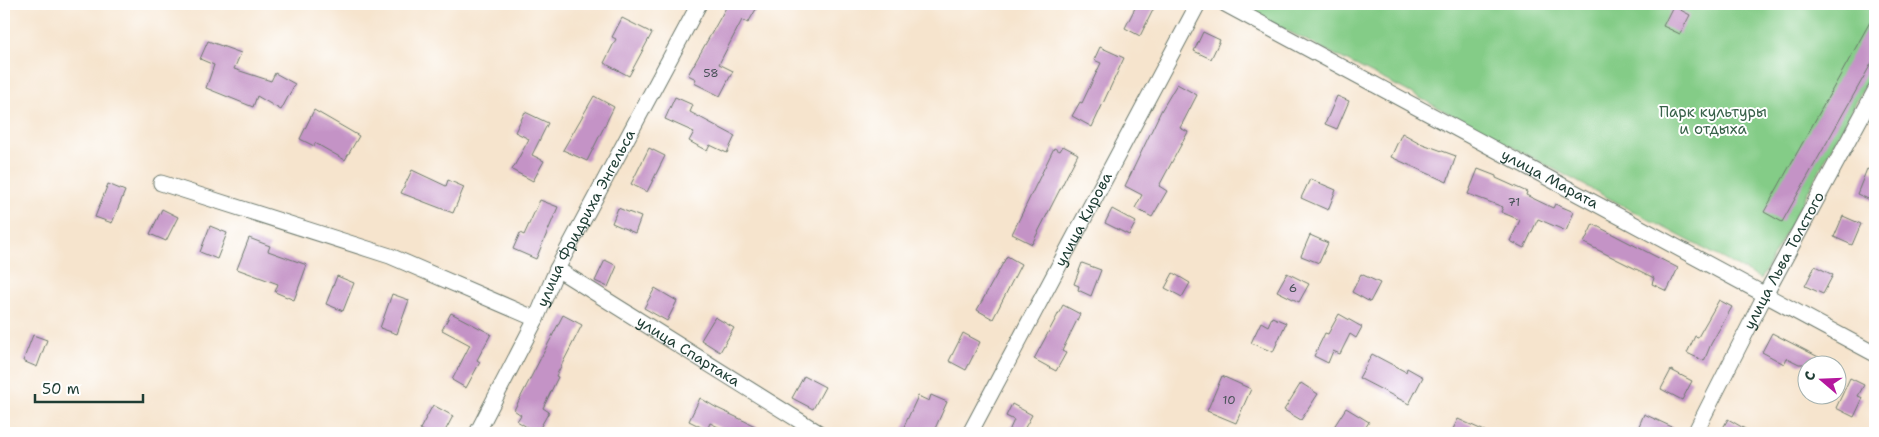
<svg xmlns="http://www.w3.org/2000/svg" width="1879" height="437" viewBox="0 0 1879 437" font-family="'Shantell Sans',sans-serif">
	<rect width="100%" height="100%" fill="#fff"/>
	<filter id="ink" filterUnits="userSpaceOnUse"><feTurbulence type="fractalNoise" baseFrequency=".02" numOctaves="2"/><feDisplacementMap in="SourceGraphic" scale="10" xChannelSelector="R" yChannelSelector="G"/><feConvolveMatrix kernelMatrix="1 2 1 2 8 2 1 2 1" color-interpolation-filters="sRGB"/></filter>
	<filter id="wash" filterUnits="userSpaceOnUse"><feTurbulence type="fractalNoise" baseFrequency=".0096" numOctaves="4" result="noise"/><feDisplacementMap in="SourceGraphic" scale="20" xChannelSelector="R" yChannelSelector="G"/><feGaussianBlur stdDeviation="1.12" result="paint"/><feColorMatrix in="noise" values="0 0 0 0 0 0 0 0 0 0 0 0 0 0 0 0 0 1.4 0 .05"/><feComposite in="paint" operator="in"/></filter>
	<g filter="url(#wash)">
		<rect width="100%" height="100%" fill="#f6e4cd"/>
		<path fill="#84cc87" stroke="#52845e" d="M1234,4H1875V67L1761,279L1403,89Z"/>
		<g id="blocks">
			<path fill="#c493c6" d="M728,4H759L748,23L742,20L719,64L733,71L720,96L694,83L696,79L688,75Z
				M1137,4H1156L1140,36L1125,28Z
				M1673,6L1690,15L1680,34L1663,26Z
				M1875,13V57L1782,222L1764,212Z
				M622,18L652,33L629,76L604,63L616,39L612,37Z
				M1203,32L1220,40L1211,59L1194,51Z
				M208,41L241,53L234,69L271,81L275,73L295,84L281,110L257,96L253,107L206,88L214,65L200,59Z
				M1100,47L1124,58L1092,127L1072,116L1080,102L1082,103L1101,63L1094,60Z
				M1177,84L1197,95L1180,128L1188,132L1159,186L1167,191L1152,217L1135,208L1142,195L1125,186L1161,111Z
				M594,96L614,107L587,161L563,150Z
				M1337,96L1349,101L1337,129L1325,124Z
				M675,97L693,105L690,112L735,136L727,153L710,145L707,151L689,141L694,132L665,119Z
				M314,110L359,136L345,160L315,143L314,146L300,139Z
				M525,112L548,123L532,155L544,161L533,181L512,170L529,139L515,132Z
				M1402,133L1420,143L1456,156L1447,182L1391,157Z
				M1063,146L1078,154L1032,244L1012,234L1054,148L1060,151Z
				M649,148L665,156L647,192L631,184Z
				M1478,169L1496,176V178L1527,192L1526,195L1553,208L1555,204L1574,212L1566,231L1538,219L1524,248L1510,241L1520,220L1501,212L1503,207L1468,194Z
				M1867,169L1875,172V202L1857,194Z
				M412,170L446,186L448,180L464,187L453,213L401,193Z
				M1310,179L1336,190L1328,210L1301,198Z
				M108,184L125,191L112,223L95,217Z
				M540,200L558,207L536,259L513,249L520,233L524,235Z
				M618,208L641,217L635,233L612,223Z
				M162,209L178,217L166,241L150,234Z
				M1112,209L1136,222L1129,235L1105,223Z
				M1843,216L1861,224L1852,245L1834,237Z
				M1593,224L1678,268L1667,291L1652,284L1654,278L1584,243Z
				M210,226L227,233L217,259L200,252Z
				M1310,235L1328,243L1319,263L1301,256Z
				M249,238L270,246L268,251L307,265L294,300L275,292L278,284L237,269Z
				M1007,256L1021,264L993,319L977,310Z
				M605,260L617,266L608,287L595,281Z
				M1082,263L1101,270L1091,296L1078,290L1079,286L1074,284Z
				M1815,266L1833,275L1823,294L1805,286Z
				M1173,273L1190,283L1182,297L1165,288Z
				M1287,273L1309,284L1299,302L1277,291Z
				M1361,274L1380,283L1370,302L1352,292Z
				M337,276L354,283L343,311L326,304Z
				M655,288L677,301L667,321L644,308Z
				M392,294L409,300L397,334L380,328Z
				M1719,300L1732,307L1711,344L1704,361L1687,353L1695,336L1698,337Z
				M1063,305L1080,314L1062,351L1066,353L1056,371L1034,359Z
				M451,313L491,334L477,360L480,362L466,388L452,380L470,345L442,330Z
				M1339,314L1362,327L1356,338L1350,334L1340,354L1333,351L1328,363L1314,356L1325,333L1328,334Z
				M563,315L582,325L556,376L558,377L543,408L549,412L537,433L517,421L521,415L514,410Z
				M715,317L734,328L720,352L701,340Z
				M1272,317L1286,323L1273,352L1251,343L1261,322L1268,326Z
				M963,333L980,342L966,370L949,361Z
				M1772,333L1832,364H1799L1787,358L1784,364L1762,352Z
				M33,335L47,340L37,367L23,361Z
				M1372,354L1406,372L1407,368L1423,377L1409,404L1359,378Z
				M1671,370L1692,381L1682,400L1661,389Z
				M804,376L825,387L813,409L792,398Z
				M1222,376L1251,389L1236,423L1207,411Z
				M1850,378L1864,385L1858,396L1863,398L1854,417L1836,408Z
				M1301,383L1318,394L1301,420L1284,410Z
				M931,395L947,402L933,433H901L918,396L929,401Z
				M700,398L717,408L770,433H731L710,423L707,430L689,421Z
				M1012,404L1032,415L1022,433H1008L1014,420L1006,416Z
				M433,405L453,416L444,433H427L420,429Z
				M1346,408L1369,422L1362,433H1330Z
				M1644,414L1685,433H1636Z
				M1458,419L1489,433H1451Z
				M1728,419L1752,433H1720Z"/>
		</g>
	</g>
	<g filter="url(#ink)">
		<use href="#blocks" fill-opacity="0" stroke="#6a776a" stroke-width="1"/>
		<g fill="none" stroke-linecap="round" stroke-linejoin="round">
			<g stroke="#6a776a" stroke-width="17">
				<g id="minor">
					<path id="s1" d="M1225,4L1875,354"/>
					<path d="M161,183L390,256L536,319"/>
					<path id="s2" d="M557,269L819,433"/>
					<path id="s3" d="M477,433L536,319L557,269L699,4"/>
					<path id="s4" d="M970,433L1198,4"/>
					<path id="s5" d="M1695,433L1765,295L1875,91"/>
				</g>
			</g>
			<use href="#minor" stroke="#fff" stroke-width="15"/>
		</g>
	</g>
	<g text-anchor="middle" stroke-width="4" stroke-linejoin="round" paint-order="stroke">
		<g font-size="12" fill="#485258">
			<text x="711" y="77">58</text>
			<text x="1514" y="206">71</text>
			<text x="1293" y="292">6</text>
			<text x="1229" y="404">10</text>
		</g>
		<g font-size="15" fill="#386149" stroke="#fff">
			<text x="1713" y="117">Парк культуры<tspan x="1713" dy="17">и отдыха</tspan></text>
		</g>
		<g font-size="15" fill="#1f3d34" stroke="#fff">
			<text dy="5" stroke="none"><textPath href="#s1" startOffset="369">улица Марата</textPath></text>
			<text dy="5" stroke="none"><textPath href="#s3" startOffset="241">улица Фридриха Энгельса</textPath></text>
			<text dy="5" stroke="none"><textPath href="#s4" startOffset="242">улица Кирова</textPath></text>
			<text dy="5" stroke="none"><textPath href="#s5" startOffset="194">улица Льва Толстого</textPath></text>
			<text dy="5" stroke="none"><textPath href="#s2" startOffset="155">улица Спартака</textPath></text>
		</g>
	</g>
	<rect width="1879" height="437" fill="none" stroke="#fff" stroke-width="20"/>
	<g transform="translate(1822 380) rotate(289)"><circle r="24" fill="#ffffff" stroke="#a5b1ae"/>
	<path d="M0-4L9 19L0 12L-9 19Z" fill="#b5179e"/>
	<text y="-8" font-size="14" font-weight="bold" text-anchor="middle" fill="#1f3d34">С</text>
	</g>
	<path d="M35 394v8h108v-8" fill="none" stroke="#1f3d34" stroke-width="2.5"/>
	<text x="42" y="394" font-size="15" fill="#1f3d34" stroke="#ffffff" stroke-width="4" paint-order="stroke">50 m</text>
</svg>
